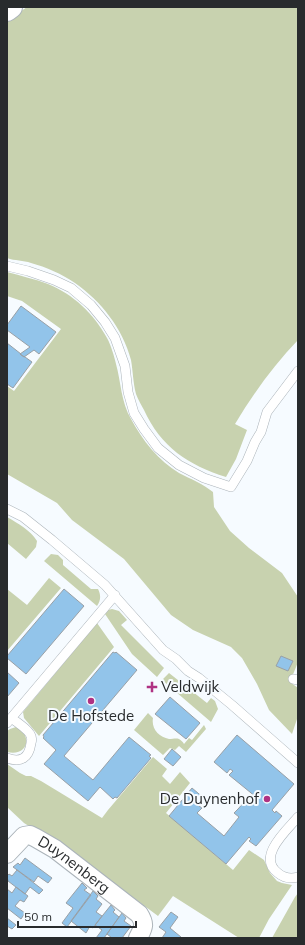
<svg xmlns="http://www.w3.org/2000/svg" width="305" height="945" viewBox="0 0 305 945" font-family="Mulish,sans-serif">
	<rect width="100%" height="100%" fill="#f6fbff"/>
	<path fill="#c8d2af" d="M27,7H298V340C274,365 253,394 235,424L247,430L236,459L226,477C188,465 161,447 144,410C141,405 138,399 136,394C133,383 133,371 131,360C123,329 101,301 75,283C62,274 46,267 31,263C23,260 15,261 7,258V21Z
		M7,272C21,276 35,279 48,284C73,294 94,314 107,338C111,345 114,356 116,364C121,382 121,402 131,419C142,440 159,461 179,473C191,479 203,484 213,492L214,507L230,531L249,548L282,573L298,597V662L290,682L298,688V716L292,734L269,710L257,684L242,658L231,647L193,630L171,615L124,559L72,520L57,503L7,474V386L14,391L61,329L22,301L7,296Z
		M7,517C19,524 30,530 37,541L36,547L26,559L7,543Z
		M51,554L58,555L63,560V565L91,589H98C101,595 101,600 97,606L44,561Z
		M49,578L61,588L7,651V589L27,605Z
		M112,609L119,611L127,620L121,625L164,668L157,677L132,654L105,614L108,610Z
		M97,623L114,647L39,736L24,718L23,712Z
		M169,673L207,703L211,698L215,701L218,709L211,722L162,680Z
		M148,713L153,718C151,729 159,737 169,739C173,739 176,738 179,739C181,740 183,742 184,744L189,738L192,740L204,725L206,729L186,752L179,746L175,750L170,748L163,755L134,730Z
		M16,727C34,736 27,757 7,752V731L10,729Z
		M153,757L167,769L162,776L170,784L180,772L190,783L166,813L233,870L249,850L264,860L270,873L277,881L282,883L292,885L269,919L259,938H239L173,896L158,916L83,860L24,823L7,807V764L20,773L26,776H31L41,781L102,818L108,810Z
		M298,893V938H272L295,897Z"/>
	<path fill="#92c4ea" stroke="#99a0a6" d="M21,306L56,332L39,354L34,350L24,357L20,354L30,347L7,330V325Z
		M7,343L21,354H20L23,356L25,357L32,362L13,388L7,384Z
		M64,589L84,606L26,674L7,658V656Z
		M113,652L115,653L116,652L137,670L64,756L93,780L129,737L151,755L149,756L151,758L117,798L115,797L113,799L100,787L88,801L44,764L56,750L43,738L44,737L43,735Z
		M281,656L293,661L288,671L276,666Z
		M7,672L19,683L7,697Z
		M170,697L200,723L186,739L155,714Z
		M237,735L294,784L272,810L275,813L276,811L282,816L256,846L249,841L251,839L249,837L226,864L169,816L192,788L205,799L199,806L202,808L197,813L224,836L239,817L234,813L238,809L246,800L250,804L256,797L229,775L233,771L230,769L227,773L214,762Z
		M172,749L181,757L173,766L164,759Z
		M25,858L52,878L48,883L38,876L34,882L13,867L18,863L20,865Z
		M17,870L43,890L39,894L30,887L25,894L8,881L7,876L9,874L12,876Z
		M82,883L87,888L84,890L91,895L67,927L62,923L73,908L66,903Z
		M16,887L28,896L24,902L20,900L15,906L25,913L21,919L7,908V889L12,893Z
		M93,891L98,896L96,899L102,904L96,912L102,916L93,928L90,926L86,933L71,921Z
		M111,905L115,910L113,912L119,917L104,938H96L102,930L95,925Z
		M171,912L178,917L170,928L181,937L180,938H162L166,932L159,927Z
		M122,913L126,918L124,921L131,926L122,938H112L107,934Z
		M7,918L16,925L12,929L7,926Z"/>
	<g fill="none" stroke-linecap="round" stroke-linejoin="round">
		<g stroke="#acb4ba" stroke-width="10">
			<path id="lane" d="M7,266L28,271L54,280L71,288L91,305L105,322L115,338L125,366L128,392L134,413L144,429L158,448L179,465L204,478L231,487L247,461L255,442L261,432L267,412L298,371
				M7,509L23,517L52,540L105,585L163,650L176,659L188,671L199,678L232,705L298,763
				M293,679L298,680
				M7,723L115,595
				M7,758C21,763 29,758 31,743C32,740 32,737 30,734C27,729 17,722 11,718
				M298,817C287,830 256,857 278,873C284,878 291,879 298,877"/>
		</g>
		<g stroke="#acb4ba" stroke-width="20">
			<g id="street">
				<path id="s1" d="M7,854L24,836L30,835L36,838L55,849L139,914C146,925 143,928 138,938"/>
			</g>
		</g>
		<g stroke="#acb4ba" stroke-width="24">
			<path id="secondary" d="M7,10L11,7"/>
		</g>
		<use href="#lane" stroke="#fff" stroke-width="9"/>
		<use href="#street" stroke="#fff" stroke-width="18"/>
		<use href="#secondary" stroke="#fff" stroke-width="22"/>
	</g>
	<g fill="#af3283" stroke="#f6fbff" stroke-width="1.5">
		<path d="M150 681h4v4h4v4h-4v4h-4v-4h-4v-4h4z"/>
		<circle cx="91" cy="701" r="4"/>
		<circle cx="267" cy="799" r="4"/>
	</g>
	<g text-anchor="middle" stroke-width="4" stroke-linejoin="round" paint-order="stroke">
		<g font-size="15" fill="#282b2d" stroke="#f6fbff" text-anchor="start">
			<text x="161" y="692">Veldwijk</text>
			<text x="91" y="721" text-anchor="middle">De Hofstede</text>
			<text x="259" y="804" text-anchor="end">De Duynenhof</text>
		</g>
		<g font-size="15" fill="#282b2d" stroke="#f6fbff">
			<text dy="5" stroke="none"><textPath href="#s1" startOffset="84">Duynenberg</textPath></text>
		</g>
	</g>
	<rect width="305" height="945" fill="none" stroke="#282b2d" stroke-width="16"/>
	<path d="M18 921v6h118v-6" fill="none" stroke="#282b2d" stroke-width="2"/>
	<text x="24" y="921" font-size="12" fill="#282b2d" stroke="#f6fbff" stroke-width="3" paint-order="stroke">50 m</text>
</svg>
